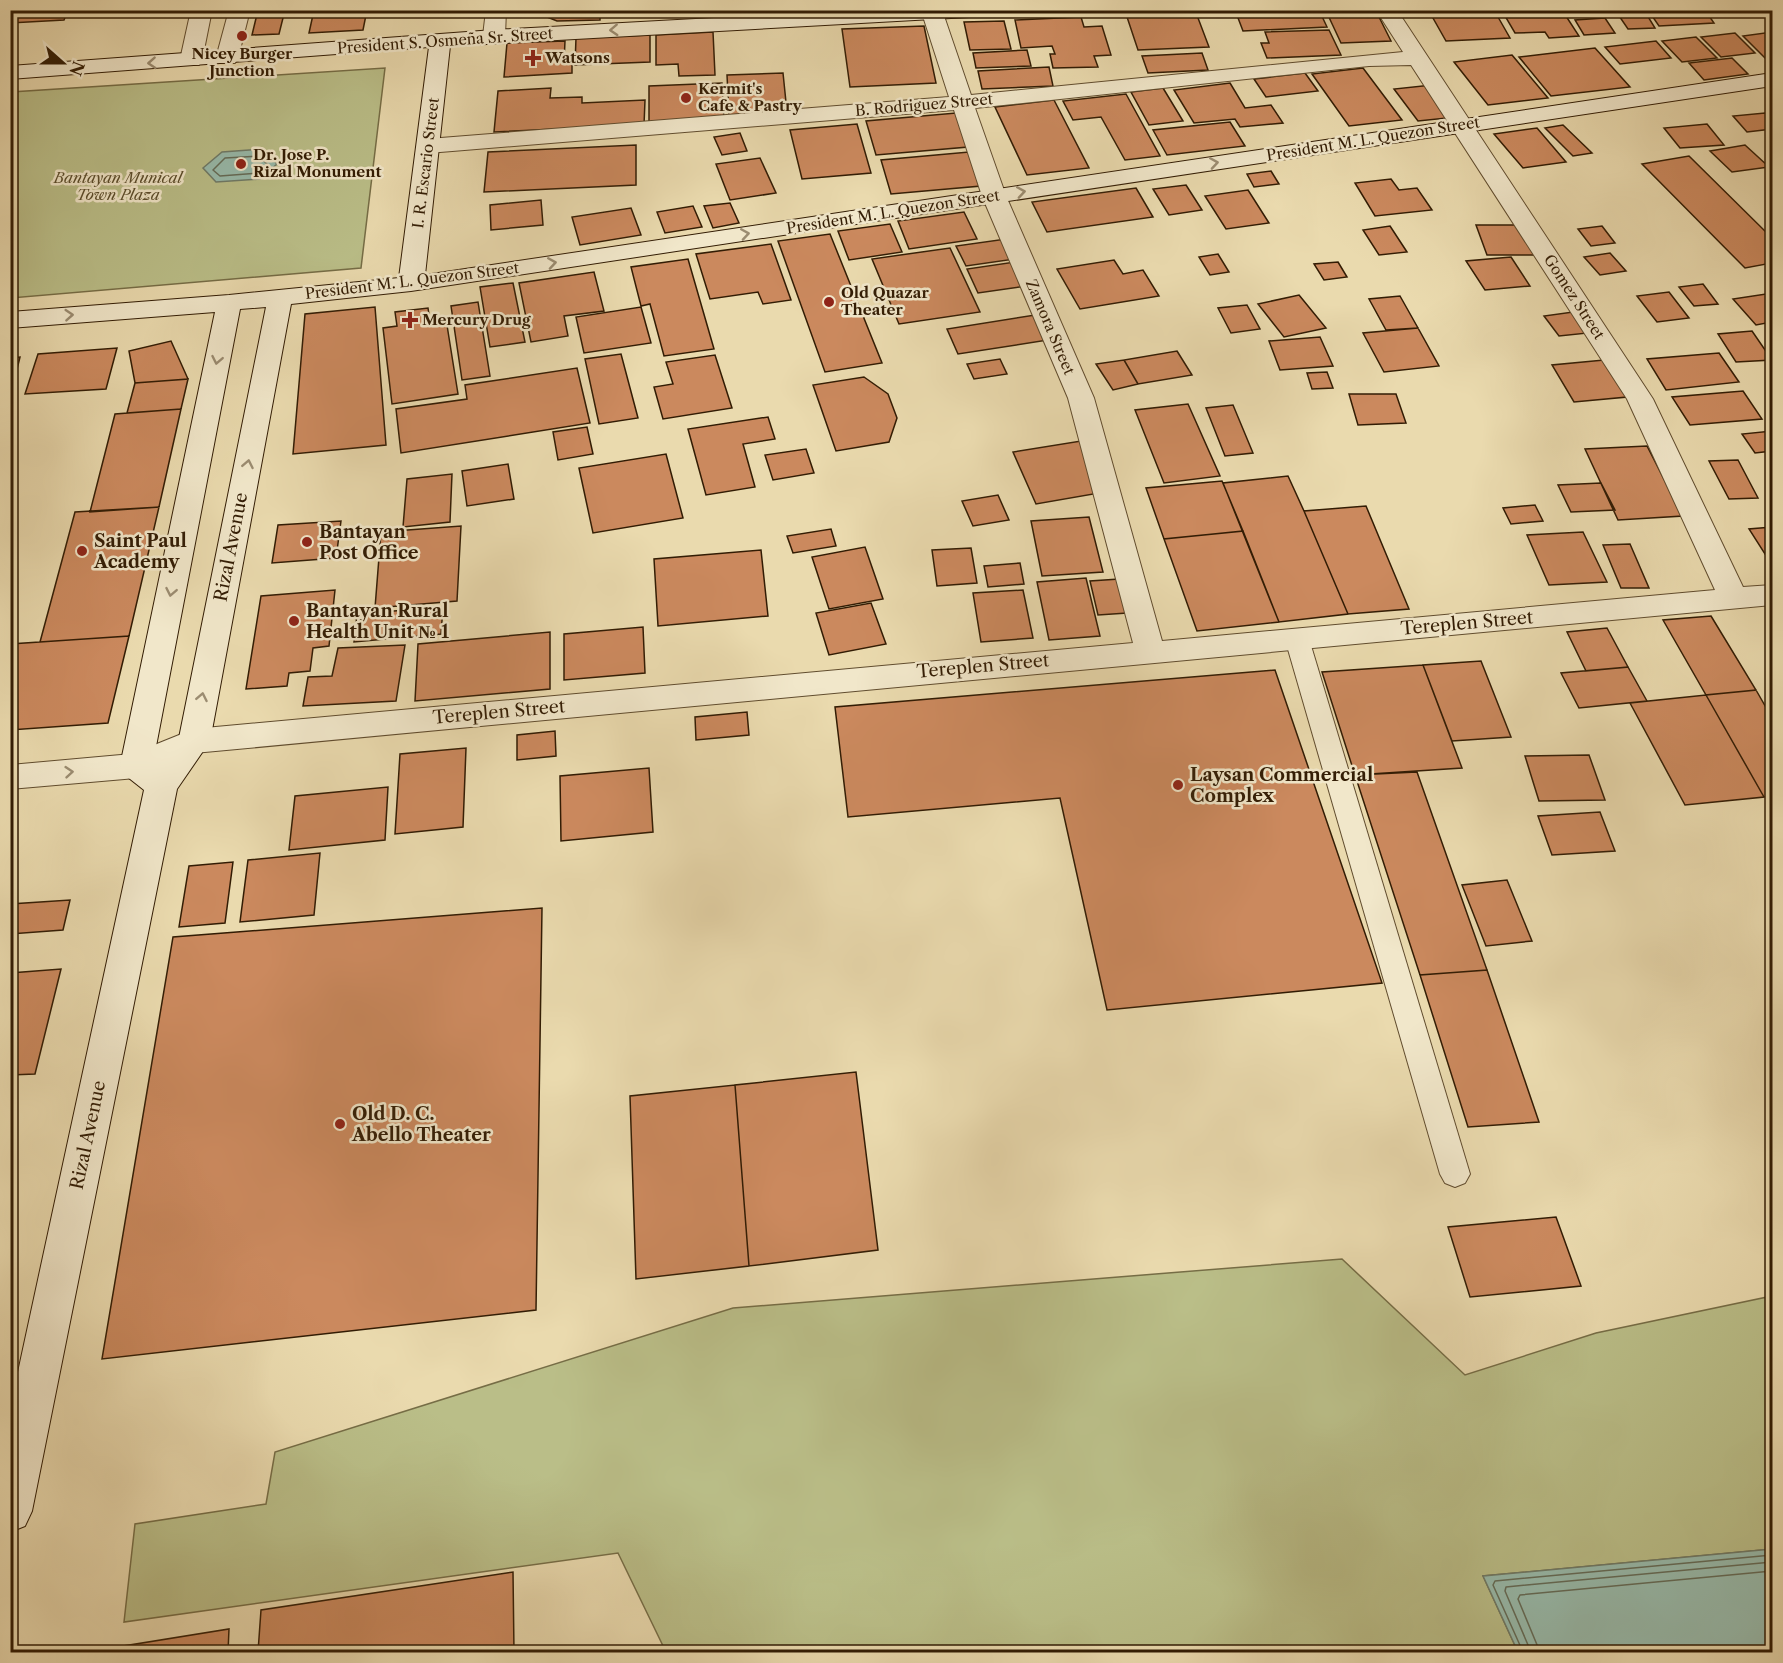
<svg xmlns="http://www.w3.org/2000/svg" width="1783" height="1663" viewBox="0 0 1783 1663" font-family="'Libre Caslon Text',serif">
	<rect width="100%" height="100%" fill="#eadaae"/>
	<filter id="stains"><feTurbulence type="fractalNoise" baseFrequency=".00333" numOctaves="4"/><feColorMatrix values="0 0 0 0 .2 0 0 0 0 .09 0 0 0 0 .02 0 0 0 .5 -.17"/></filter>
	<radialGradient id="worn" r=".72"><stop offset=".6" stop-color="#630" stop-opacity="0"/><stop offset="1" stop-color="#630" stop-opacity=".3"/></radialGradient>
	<path fill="#babe88" stroke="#766d46" stroke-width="1.5" d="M385,68L361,268L11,298V92Z
		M1342,1259L1465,1375L1596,1333L1772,1296V1549L1483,1576L1518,1652H666L618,1553L124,1622L135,1524L266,1504L275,1452L733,1308Z"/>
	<path fill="#98bbac" stroke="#6f7b69" stroke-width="1.5" d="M262,149L277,164L260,179L216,182L203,168L222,152Z
		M1772,1549V1652H1518L1483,1576Z"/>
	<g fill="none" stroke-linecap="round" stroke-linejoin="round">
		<path stroke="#656c58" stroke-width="1.5" d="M259,156L267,164L258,173L220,176L213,170L225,158Z
			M1523,1652L1493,1585L1495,1581L1772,1555
			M1531,1652L1505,1591L1506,1587L1772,1562
			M1540,1652L1518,1599L1520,1595L1772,1571"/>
	</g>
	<path fill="#cb895e" stroke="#321c04" stroke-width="1.5" d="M10,10H68L64,20L10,23Z
		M258,10H285L279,34L252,35Z
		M314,10H367L363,30L309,33Z
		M548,10H600V20L557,21L547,17Z
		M644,10H682V14L644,16Z
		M707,10H767V12L707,15Z
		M1195,10L1209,47L1138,50L1125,11Z
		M1235,10H1319L1327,27L1243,31Z
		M1494,10L1510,38L1446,41L1429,11Z
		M1498,10H1552V12L1501,14Z
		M1615,10H1644L1655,28L1628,29Z
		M1648,10H1705L1714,23L1659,26Z
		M1376,11L1391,41L1341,43L1327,13Z
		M1564,13L1579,36L1549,38L1545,32L1515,33L1505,16Z
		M1081,17L1084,27L1102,26L1111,55L1094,56L1098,67L1053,68L1050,54H1055L1052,46L1021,48L1015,20Z
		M1605,18L1615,33L1584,35L1575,20Z
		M1004,21L1011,49L970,50L964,22Z
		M924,26L936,83L850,87L842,29Z
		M1329,30L1341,55L1267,58L1261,43H1269L1265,32Z
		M713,32L715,75L679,76L678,64L656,65V35Z
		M1772,32V60L1768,61L1743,36Z
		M1735,33L1755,53L1721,57L1701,37Z
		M650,35V62L575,65L576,38Z
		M1696,37L1717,58L1682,62L1662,41Z
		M565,41L564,63L572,62V73L504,77L507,43Z
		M1656,41L1671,58L1620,64L1605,47Z
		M1595,48L1630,87L1551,96L1519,57Z
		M1027,50L1031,66L976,68L973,53Z
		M1202,53L1208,70L1148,73L1142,56Z
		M1512,55L1548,98L1488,105L1454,62Z
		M1732,58L1748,74L1704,80L1689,63Z
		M1049,67L1053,86L982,89L978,71Z
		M1363,68L1402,120L1349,126L1312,74Z
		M783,73L787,112L729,115L727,75Z
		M1305,73L1318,91L1266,97L1254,79Z
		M722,83L724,120L649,123V86Z
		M1230,83L1245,108L1271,105L1283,123L1240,127L1235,119L1194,123L1174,90Z
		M1432,85L1457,117L1418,121L1394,89Z
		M551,88L550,98L582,97V103L645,100L644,125L494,132L498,91Z
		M1163,88L1183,121L1149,125L1131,92Z
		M1126,94L1160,156L1125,160L1101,117L1073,120L1063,101Z
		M1054,100L1089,168L1027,175L995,107Z
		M956,113L968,147L876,155L866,121Z
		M1765,113L1772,121V129L1747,132L1733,116Z
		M1230,122L1245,146L1167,155L1153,130Z
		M857,124L871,173L802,179L790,130Z
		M1707,124L1724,145L1680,148L1664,128Z
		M1563,125L1592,153L1573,156L1545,128Z
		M1537,128L1566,162L1523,168L1494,134Z
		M740,133L747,151L722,155L714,137Z
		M636,145V185L484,192L488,152Z
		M1745,145L1769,167L1732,172L1710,151Z
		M969,152L981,186L891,194L881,160Z
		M1689,156L1772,238V263L1745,268L1642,164Z
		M760,158L776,193L730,200L716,164Z
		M1271,171L1279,184L1254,187L1247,174Z
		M1391,179L1399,190L1417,188L1432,210L1375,216L1355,183Z
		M1186,185L1202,210L1169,215L1153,189Z
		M1136,188L1153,217L1047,232L1032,202Z
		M1248,190L1269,223L1226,229L1205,196Z
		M541,200L543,225L491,230L490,205Z
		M730,203L739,223L713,228L704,206Z
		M693,206L702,227L665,233L657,212Z
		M631,208L641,235L580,245L572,217Z
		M964,212L977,239L909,249L898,221Z
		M890,224L902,252L849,260L838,231Z
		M1476,225H1522L1534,255H1487Z
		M1390,226L1407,252L1379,255L1363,230Z
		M1602,226L1615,243L1591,246L1578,229Z
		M830,234L882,363L825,372L778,241Z
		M1006,239L1015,259L966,266L956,246Z
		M771,244L791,300L763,304L758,292L710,299L696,254Z
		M950,248L980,312L899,324L872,259Z
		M1610,253L1626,271L1600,275L1584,257Z
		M1218,254L1229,272L1210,275L1199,257Z
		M1511,257L1530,286L1485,290L1466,261Z
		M688,259L714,349L664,356L650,304L641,306L631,267Z
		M1114,260L1123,274L1143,270L1159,296L1080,309L1057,269Z
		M1015,262L1027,286L978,293L967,269Z
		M1338,262L1347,277L1324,280L1314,264Z
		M594,272L604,311L564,316L568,336L531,342L519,283Z
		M513,283L525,342L490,347L480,287Z
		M1703,284L1718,304L1694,306L1679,287Z
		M1669,292L1689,318L1657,322L1637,296Z
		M1766,294L1772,301V322L1756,325L1733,299Z
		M1299,295L1326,328L1284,337L1258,304Z
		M1400,296L1418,328L1386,330L1369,299Z
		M478,302L490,376L462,380L451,306Z
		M1247,305L1260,329L1231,333L1218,308Z
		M375,307L386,445L293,454L305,314Z
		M641,307L651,343L584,353L576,317Z
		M428,308L430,321L446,319L458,394L392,404L383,328L397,326L395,312Z
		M1573,312L1588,333L1559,336L1544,316Z
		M1035,315L1048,340L958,354L947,329Z
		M1418,328L1439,366L1384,372L1363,333Z
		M1752,331L1772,360L1736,362L1718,334Z
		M1320,337L1333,366L1280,370L1269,341Z
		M171,341L188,379L135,383L129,351Z
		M117,348L106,389L25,394L38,354Z
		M1177,351L1192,375L1138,384L1124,360Z
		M1719,353L1739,382L1666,390L1647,359Z
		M621,354L638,418L599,424L585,359Z
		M715,355L732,408L663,419L654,387L673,384L666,362Z
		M20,357L17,369L10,370V358Z
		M1000,359L1007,374L974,379L967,364Z
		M1124,360L1138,384L1113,390L1096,364Z
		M1604,360L1627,397L1574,402L1552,365Z
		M577,368L590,423L401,453L396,409L467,399L465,385Z
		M1327,372L1333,388L1312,389L1307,373Z
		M864,377L888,394L897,418L889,442L836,451L813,385Z
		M188,379L181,409L127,413L135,383Z
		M1743,391L1762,419L1690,425L1672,397Z
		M1349,394H1396L1406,423L1358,425Z
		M1188,404L1220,476L1164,483L1135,410Z
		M1233,405L1253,453L1225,456L1206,408Z
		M181,409L159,507L90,512L115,414Z
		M768,417L775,439L743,444L755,487L706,495L688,429Z
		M587,427L593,454L558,460L553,432Z
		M1772,431V451L1755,453L1742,434Z
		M1081,441L1105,492L1036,504L1013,452Z
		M1647,446L1683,516L1618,520L1585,449Z
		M806,449L814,473L773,480L765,455Z
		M666,454L683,518L593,533L579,468Z
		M1738,460L1758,498L1729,499L1709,461Z
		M508,464L514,499L467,506L462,471Z
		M452,474L450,522L403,527L407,479Z
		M1288,476L1304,511L1348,614L1279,622L1223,483Z
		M1222,481L1243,531L1164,539L1146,488Z
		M1601,483L1615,510L1571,512L1558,485Z
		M998,495L1009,520L973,526L962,501Z
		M1535,505L1543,521L1511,524L1503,508Z
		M1366,506L1409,609L1348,614L1304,511Z
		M159,507L129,636L40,642L75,512Z
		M1089,517L1103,572L1042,576L1031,521Z
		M341,521L336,558L272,563L278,525Z
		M461,526L457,601L375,608L381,532Z
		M1772,527V565L1749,529Z
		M831,529L836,546L793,553L787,536Z
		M1243,531L1279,622L1197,631L1164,539Z
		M1583,532L1607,582L1549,585L1527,535Z
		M1630,544L1649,588H1621L1603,545Z
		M865,547L883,599L829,609L812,557Z
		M971,548L977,583L937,586L932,550Z
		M761,550L768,616L658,626L654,559Z
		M1020,563L1024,584L988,587L984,566Z
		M1086,578L1100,636L1049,640L1037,582Z
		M1134,578L1142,612L1098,615L1090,581Z
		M335,590L329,646L313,648L310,671L289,673L287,686L246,689L261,596Z
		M1023,590L1033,638L981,642L973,593Z
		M871,603L886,644L829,655L816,613Z
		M443,607L441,634L354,642L357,614Z
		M1711,616L1756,690L1706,695L1663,620Z
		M643,627L645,673L564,680V634Z
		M1607,628L1628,667L1586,671L1567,632Z
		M550,632V689L415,701L418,644Z
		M129,636L108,723L10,730V644Z
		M405,645L396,701L303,706L308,677L332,676L338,648Z
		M1481,661L1511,737L1452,741L1423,665Z
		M1423,665L1462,768L1355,775L1322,672Z
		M1628,667L1647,701L1579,708L1561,673Z
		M1275,670L1382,983L1107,1010L1060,798L848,817L835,707Z
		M1756,690L1772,718V796L1764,797L1706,695Z
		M1706,695L1764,797L1685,805L1630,703Z
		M747,712L749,735L696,740L695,717Z
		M555,731L556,756L517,760V735Z
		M466,748L463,827L395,834L400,754Z
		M1589,755L1605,800L1539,801L1525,756Z
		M649,768L653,832L561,841L560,776Z
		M1417,772L1487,970L1420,975L1355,775Z
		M388,787L385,840L289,850L295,796Z
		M1600,812L1615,851L1552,855L1538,816Z
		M320,853L314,915L240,922L248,860Z
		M233,862L225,923L179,927L189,866Z
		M1507,880L1532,941L1486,946L1462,885Z
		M70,900L63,930L10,934V904Z
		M542,908L536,1310L102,1359L173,937Z
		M61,969L35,1074L10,1075V973Z
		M1487,970L1539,1122L1468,1127L1420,975Z
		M856,1072L878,1250L749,1266L735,1085Z
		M735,1085L749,1266L636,1279L630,1096Z
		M1556,1217L1581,1286L1470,1297L1448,1227Z
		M513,1572L514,1652H258L261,1610Z
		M229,1629L228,1652H105V1649Z"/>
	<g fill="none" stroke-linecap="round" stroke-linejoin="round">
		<g stroke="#604c2e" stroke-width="2">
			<path id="service" d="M1297,631L1305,633L1309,639L1470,1174L1465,1183L1455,1187L1445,1183L1440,1174L1285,639L1289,633Z"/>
		</g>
		<g stroke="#604c2e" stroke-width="2">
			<path id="minor" d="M191,10H212L202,60L199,65H183L180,60Z
				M229,10H250L238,58L235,63H219L216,58Z
				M486,10H506L505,36L501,40H487L483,36Z
				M921,10H942L971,95L1403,52L1376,10H1397L1653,399L1743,587L1772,585V605L194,753L183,749L178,741L183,733L194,729L1133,643L1068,398L982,196L954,110L428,153L420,151L417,146L420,141L428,139L949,97ZM1411,65L1627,399L1715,590L1162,641L1094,398L1006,196L975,108L1369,66Z"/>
		</g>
		<g stroke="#604c2e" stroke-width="2">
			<path id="tertiary" d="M194,729L205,733L210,741L205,749L136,778L10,789V765L132,754Z"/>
		</g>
		<g stroke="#321c04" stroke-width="2">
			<path id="secondary" d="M858,10H997L987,16L450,46L425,275L1772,73V86L411,291L291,304L210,741L177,789L32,1511L25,1526L10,1532V1409L144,790L125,775L120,766L215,312L10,328V312L229,295L399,278L429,47L10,79V66L494,30ZM266,307L179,738L158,766L153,762L240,309Z"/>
		</g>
		<use href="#service" fill="#f1e7ca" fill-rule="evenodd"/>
		<use href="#minor" fill="#f1e7ca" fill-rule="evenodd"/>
		<use href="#tertiary" fill="#f1e7ca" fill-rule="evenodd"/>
		<use href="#secondary" fill="#f1e7ca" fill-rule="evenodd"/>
	</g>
	<defs><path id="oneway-chevron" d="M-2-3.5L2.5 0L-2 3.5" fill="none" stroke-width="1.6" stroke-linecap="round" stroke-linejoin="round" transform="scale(1.5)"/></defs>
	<g stroke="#9b8c71">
		<use href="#oneway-chevron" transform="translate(614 30) rotate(177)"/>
		<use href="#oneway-chevron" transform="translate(152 63) rotate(176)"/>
		<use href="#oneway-chevron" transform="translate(1214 163) rotate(-9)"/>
		<use href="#oneway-chevron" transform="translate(1021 192) rotate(-9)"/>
		<use href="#oneway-chevron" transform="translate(745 234) rotate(-9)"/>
		<use href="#oneway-chevron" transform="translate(552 263) rotate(-9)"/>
		<use href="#oneway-chevron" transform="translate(69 315) rotate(-4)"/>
		<use href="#oneway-chevron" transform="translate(217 360) rotate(101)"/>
		<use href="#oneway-chevron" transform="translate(248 464) rotate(-79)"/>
		<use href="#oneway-chevron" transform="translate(171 592) rotate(101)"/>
		<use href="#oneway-chevron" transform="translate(202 697) rotate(-79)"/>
		<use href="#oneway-chevron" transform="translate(69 772) rotate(-5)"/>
	</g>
	<g fill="#8f2418" stroke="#f1e7ca" stroke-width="2">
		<circle cx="242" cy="36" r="6"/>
		<path d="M530 49h6v6h6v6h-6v6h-6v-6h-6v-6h6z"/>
		<circle cx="686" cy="98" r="6"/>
		<circle cx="241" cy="164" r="6"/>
		<circle cx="829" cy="302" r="6"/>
		<path d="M407 311h6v6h6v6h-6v6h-6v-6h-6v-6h6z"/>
		<circle cx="307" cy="542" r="6"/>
		<circle cx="82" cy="551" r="6"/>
		<circle cx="294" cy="621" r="6"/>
		<circle cx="1178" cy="785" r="6"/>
		<circle cx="340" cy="1124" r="6"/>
	</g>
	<g text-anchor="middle" stroke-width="5" stroke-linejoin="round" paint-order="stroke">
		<g font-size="15" fill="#321c04" stroke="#f1e7ca">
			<text transform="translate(445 41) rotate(-4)" y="5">President S. Osmeña Sr. Street</text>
			<text transform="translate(924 105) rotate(-5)" y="5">B. Rodriguez Street</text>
			<text transform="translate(1373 139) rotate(-9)" y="5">President M. L. Quezon Street</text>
			<text transform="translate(426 163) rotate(-83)" y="5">I. R. Escario Street</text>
			<text transform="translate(893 212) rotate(-9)" y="5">President M. L. Quezon Street</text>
			<text transform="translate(412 281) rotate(-7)" y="5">President M. L. Quezon Street</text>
			<text transform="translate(1574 297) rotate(57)" y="5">Gomez Street</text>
			<text transform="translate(1050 327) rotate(67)" y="5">Zamora Street</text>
		</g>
		<g font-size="15" font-weight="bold" fill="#321c04" stroke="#f1e7ca" text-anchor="start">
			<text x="242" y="59" text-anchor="middle">Nicey Burger<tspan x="242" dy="17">Junction</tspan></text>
			<text x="545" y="63">Watsons</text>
			<text x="698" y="94">Kermit's<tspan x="698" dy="17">Cafe &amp; Pastry</tspan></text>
			<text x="253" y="160">Dr. Jose P.<tspan x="253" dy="17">Rizal Monument</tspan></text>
			<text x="841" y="298">Old Quazar<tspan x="841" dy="17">Theater</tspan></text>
			<text x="422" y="325">Mercury Drug</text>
		</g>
		<g font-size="15" font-style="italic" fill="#5b4d2c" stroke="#f1e7ca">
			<text x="118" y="183">Bantayan Munical<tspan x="118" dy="17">Town Plaza</tspan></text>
		</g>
		<g font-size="18" font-weight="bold" fill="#321c04" stroke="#f1e7ca" text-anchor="start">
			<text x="319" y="538">Bantayan<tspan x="319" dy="21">Post Office</tspan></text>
			<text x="94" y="547">Saint Paul<tspan x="94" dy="21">Academy</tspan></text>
			<text x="306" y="617">Bantayan Rural<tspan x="306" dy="21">Health Unit № 1</tspan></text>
			<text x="1190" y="781">Laysan Commercial<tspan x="1190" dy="21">Complex</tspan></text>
			<text x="352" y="1120">Old D. C.<tspan x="352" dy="21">Abello Theater</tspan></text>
		</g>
		<g font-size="18" fill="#321c04" stroke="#f1e7ca">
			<text transform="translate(231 547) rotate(-79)" y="6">Rizal Avenue</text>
			<text transform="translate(1467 623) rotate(-5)" y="6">Tereplen Street</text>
			<text transform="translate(983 666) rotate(-5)" y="6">Tereplen Street</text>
			<text transform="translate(499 712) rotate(-5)" y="6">Tereplen Street</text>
			<text transform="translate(88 1135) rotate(-78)" y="6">Rizal Avenue</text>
		</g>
	</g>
	<rect width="1783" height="1663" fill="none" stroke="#eadaae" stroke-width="36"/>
	<rect x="12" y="12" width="1759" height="1639" fill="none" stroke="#321c04" stroke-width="3"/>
	<rect x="18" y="18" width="1747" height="1627" fill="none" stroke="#321c04" stroke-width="1.5"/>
	<g transform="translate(63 63) rotate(111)" stroke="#f1e7ca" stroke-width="4.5" paint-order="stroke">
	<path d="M0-4.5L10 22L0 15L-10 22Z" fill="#321c04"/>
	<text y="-9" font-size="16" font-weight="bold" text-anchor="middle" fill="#321c04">N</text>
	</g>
	<rect width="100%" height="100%" filter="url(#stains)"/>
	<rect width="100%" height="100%" fill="url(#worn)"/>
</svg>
